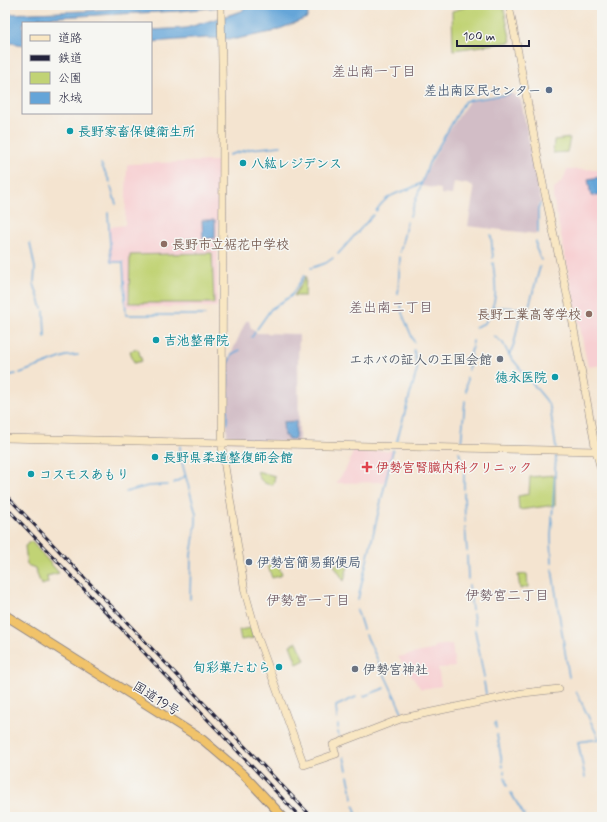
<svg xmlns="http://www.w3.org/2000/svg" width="607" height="822" viewBox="0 0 607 822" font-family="Mynerve,'Klee One',sans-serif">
	<rect width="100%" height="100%" fill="#f6f6f2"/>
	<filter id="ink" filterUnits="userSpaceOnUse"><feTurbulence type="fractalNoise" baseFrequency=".025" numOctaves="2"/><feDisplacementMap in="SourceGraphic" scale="8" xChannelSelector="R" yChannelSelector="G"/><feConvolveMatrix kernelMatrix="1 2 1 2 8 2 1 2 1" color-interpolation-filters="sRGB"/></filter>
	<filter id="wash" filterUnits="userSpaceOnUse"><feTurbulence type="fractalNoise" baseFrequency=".012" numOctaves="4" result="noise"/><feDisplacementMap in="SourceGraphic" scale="16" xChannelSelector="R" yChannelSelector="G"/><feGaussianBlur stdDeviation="0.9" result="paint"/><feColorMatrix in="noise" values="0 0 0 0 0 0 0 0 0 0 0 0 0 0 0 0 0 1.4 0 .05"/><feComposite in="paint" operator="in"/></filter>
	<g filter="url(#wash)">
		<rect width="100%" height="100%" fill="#f4e4d0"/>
		<path fill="#f7cfd2" d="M217,161L219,162V175L217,178L218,218L217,307H126L124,261L110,263L109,227L125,225L127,166L129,164Z
			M602,169V365L588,367L553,197L554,189L563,180L567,170Z
			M354,450L393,451L384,482L336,483L346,469Z
			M452,644L455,667L438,668L441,686L421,689L398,657L435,649V646Z"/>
		<path fill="#d2bdc6" d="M513,94L521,100L541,203L538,204L537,234L468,226L474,191L472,185L454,182L452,195L441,194V189L421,186L427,171L445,137L469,101Z
			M246,321H249L251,328L257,333L297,334L299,336L298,358L299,439L297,442L227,441V363Z"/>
		<path fill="#c1d375" stroke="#727a58" d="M473,5H503L511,42L453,50L452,11Z
			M570,138L567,152L553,153L554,140Z
			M212,253L214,303H129L130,255Z
			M306,276L305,296H294Z
			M138,349L142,361L134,363L130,351Z
			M257,471L275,476L273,485C263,484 260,481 257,471Z
			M555,475V505L519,510L518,496L529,494L530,477Z
			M31,541L59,573L47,576L48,583L41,585L35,568L27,565L25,546Z
			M277,562L282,575L272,578L268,566Z
			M349,562L344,581L334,565Z
			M527,574L528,587L520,589L518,575Z
			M251,628L253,638L241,640L239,630Z
			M297,642L305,660L297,664L290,645Z"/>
		<path fill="#65a5d8" stroke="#44648a" d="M151,5H310L307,18L272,32L236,39L206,38L151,42V30L186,28L242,11L246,6L242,5L179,11L38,18L43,23H23V45L5,42V14L86,11Z
			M600,177L602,195L591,196L588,179Z
			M202,220H215V238L203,239Z
			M296,421L295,439H287V436H284L283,422Z"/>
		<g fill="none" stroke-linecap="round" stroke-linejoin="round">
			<path stroke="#65a5d8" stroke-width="1.5" d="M229,155L250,149L281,146
				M101,164L110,182
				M111,187L116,204
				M376,211C392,188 401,196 421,183
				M108,213L111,262H123L126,315H205
				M410,216L429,163L465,101L510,94
				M538,233V210L540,204
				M491,235L493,258
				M536,241V248L541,260
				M30,243L35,268L34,284L42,308
				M400,252L407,222
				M338,254L373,215
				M540,267L529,306L522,309C516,324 518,341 509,355L546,400L550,407L556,448
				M311,268L326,263L333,258
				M398,294L400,257
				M401,303L402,313L414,342
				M493,307L523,308
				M44,311L45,337
				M475,327L485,323C499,298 496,289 493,263
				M257,329L271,309L291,296L304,276
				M494,336L503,343L509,355
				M252,337L255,332
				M468,370L473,341
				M20,373L66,356L78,355
				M5,376L16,374
				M466,392L467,378
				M227,424L228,364L232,354L240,350
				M396,444L417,370L414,350
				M461,444L465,401
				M180,446L181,459L196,514V523L191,555L190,599
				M459,452L464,468V489
				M174,483L185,476
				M126,492L148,486L167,485
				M464,493L465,522
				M465,527L467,551
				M467,556L468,579
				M552,563L551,536L556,456
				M552,569L569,677
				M469,585L472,610
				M358,599L393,450
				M357,610L363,629
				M473,614L475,625
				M475,630L484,677
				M366,635L402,712
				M484,682L486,694
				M576,691L599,739L578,742L585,777
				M364,696L385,688
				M337,719L336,706L356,697
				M495,723L496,728
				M338,725V728
				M338,732L339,737
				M497,735L502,762
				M344,757L347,770
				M502,765L503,767
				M504,771V773
				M348,776L353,798
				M505,777L507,786
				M511,793L524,815
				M354,806L357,816
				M365,817H366"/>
		</g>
	</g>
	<g filter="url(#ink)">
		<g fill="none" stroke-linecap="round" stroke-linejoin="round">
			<g stroke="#8b8386" stroke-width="8">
				<path id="secondary" d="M221,5L223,120L222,448L245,592L258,638L304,765L336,754L333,745L403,718L523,693L559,689
					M509,5L544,189L571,313L596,451L602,473
					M5,438L596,451"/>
			</g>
			<g stroke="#8b8386" stroke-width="10">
				<path id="highway" d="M5,615L203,740L244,775L283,817"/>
			</g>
			<use href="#secondary" stroke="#f9e7c3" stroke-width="7"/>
			<use href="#highway" stroke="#f1c36a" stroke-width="8"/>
			<g stroke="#22223b" stroke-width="3">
				<path id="rail" d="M5,494L312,817
					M5,506L300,817"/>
			</g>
			<use href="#rail" stroke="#f6f6f2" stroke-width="1.5" stroke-dasharray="4.5" stroke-linecap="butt"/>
		</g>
	</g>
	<g fill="#5c6f8a" stroke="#f6f6f2" stroke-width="1.5">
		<circle cx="549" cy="90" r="4"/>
		<circle cx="249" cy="562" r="4"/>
	</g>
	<g fill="#0f9aa8" stroke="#f6f6f2" stroke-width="1.5">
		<circle cx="70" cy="131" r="4"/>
		<circle cx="243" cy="163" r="4"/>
		<circle cx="156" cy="340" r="4"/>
		<circle cx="555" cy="377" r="4"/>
		<circle cx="155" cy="457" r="4"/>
		<circle cx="31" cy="474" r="4"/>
		<circle cx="279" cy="667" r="4"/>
	</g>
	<g fill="#8d6e63" stroke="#f6f6f2" stroke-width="1.5">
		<circle cx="164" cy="244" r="4"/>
		<circle cx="589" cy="314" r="4"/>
	</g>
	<g fill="#6b7280" stroke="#f6f6f2" stroke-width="1.5">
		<circle cx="500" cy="359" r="4"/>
		<circle cx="355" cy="669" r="4"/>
	</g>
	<path fill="#e0444e" stroke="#f6f6f2" stroke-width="1.5" d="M365 461h4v4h4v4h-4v4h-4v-4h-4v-4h4z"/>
	<g text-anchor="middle" stroke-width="3" stroke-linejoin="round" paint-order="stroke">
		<g font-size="13" font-weight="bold" fill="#4e5e75" stroke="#f6f6f2" text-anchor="end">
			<text x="541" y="95">差出南区民センター</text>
			<text x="257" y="567" text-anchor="start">伊勢宮簡易郵便局</text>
		</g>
		<g font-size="13" font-weight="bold" fill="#0d838f" stroke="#f6f6f2" text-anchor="start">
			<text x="78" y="136">長野家畜保健衛生所</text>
			<text x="251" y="168">八紘レジデンス</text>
			<text x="164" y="345">吉池整骨院</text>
			<text x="547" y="382" text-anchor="end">徳永医院</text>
			<text x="163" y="462">長野県柔道整復師会館</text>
			<text x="39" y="479">コスモスあもり</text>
			<text x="271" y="672" text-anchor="end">旬彩菓たむら</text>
		</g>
		<g font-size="13" font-weight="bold" fill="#785e54" stroke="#f6f6f2" text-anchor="start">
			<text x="172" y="249">長野市立裾花中学校</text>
			<text x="581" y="319" text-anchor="end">長野工業高等学校</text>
		</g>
		<g font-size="13" font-weight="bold" fill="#5b616d" stroke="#f6f6f2" text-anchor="end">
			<text x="492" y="364">エホバの証人の王国会館</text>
			<text x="363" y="674" text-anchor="start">伊勢宮神社</text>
		</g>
		<g font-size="13" font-weight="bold" fill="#be3a42" stroke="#f6f6f2" text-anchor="start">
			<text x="376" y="472">伊勢宮腎臓内科クリニック</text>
		</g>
		<g font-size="13" fill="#22223b" stroke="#f6f6f2">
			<text transform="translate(157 698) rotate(32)" y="5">国道19号</text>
		</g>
		<g font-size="14" fill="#67515a" stroke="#f6f6f2">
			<text x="374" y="76">差出南一丁目</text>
			<text x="391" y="312">差出南二丁目</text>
			<text x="507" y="600">伊勢宮二丁目</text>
			<text x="308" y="605">伊勢宮一丁目</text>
		</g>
	</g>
	<rect width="607" height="822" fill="none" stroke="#f6f6f2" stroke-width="20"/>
	<rect x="22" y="22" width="130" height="92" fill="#f6f6f2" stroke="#a1a1a9"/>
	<rect x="30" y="35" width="20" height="6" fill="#f9e7c3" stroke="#a1a1a9"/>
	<text x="58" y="42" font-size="12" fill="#22223b">道路</text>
	<rect x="30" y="55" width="20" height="6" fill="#22223b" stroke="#a1a1a9"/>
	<text x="58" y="62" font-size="12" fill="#22223b">鉄道</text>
	<rect x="30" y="72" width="20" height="12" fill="#c1d375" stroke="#a1a1a9"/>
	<text x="58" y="82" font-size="12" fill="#22223b">公園</text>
	<rect x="30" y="92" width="20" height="12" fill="#65a5d8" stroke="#a1a1a9"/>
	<text x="58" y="102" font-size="12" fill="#22223b">水域</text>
	<path d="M457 40v6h72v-6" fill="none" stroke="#22223b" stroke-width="2"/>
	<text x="463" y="40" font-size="12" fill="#22223b" stroke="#f6f6f2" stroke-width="3" paint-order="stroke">100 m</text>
</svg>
